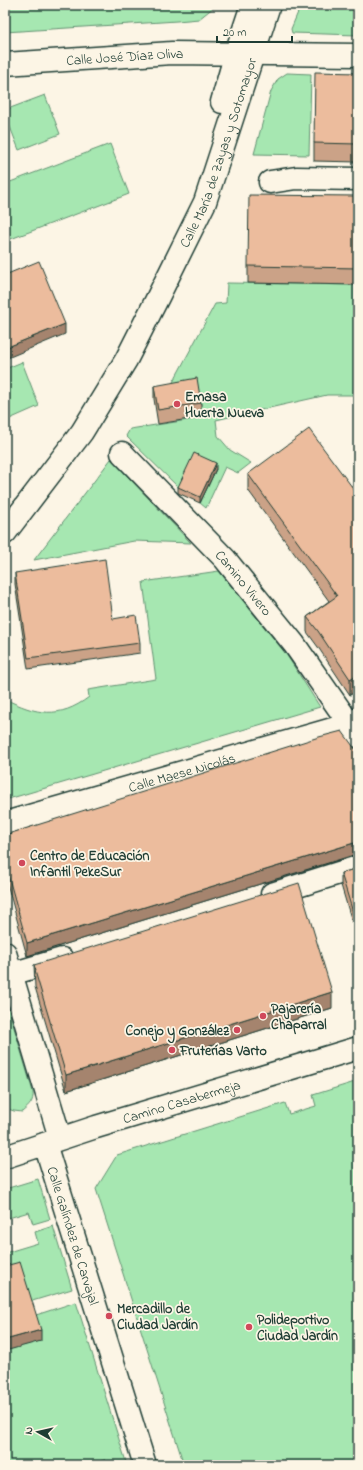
<svg xmlns="http://www.w3.org/2000/svg" width="363" height="1470" viewBox="0 0 363 1470" font-family="'Indie Flower',sans-serif">
	<rect width="100%" height="100%" fill="#fcf5e5"/>
	<filter id="ink" filterUnits="userSpaceOnUse"><feTurbulence type="fractalNoise" baseFrequency=".025" numOctaves="2"/><feDisplacementMap in="SourceGraphic" scale="8" xChannelSelector="R" yChannelSelector="G"/><feConvolveMatrix kernelMatrix="1 2 1 2 8 2 1 2 1" color-interpolation-filters="sRGB"/></filter>
	<g filter="url(#ink)">
		<path fill="#a6e7b1" stroke="#629272" d="M5,5H215L214,7L199,19L177,21L5,32Z
			M301,5H358V35L292,33L291,29Z
			M287,73L311,74L309,155L254,154L271,91L278,79Z
			M45,95L60,134L19,150L5,114V110Z
			M110,144L129,194L8,240L5,232V184Z
			M227,283L358,285V395H327L216,420L218,436L230,450L251,463L238,473L225,467L206,508L200,503L216,469L180,489L126,436L130,429L201,418L197,392L165,397L215,304L226,303Z
			M22,362L39,406L5,421V369Z
			M111,459L191,543L134,541L34,560Z
			M219,571L286,654L320,707L5,800V699C36,714 59,720 89,697L88,690L156,679L143,582Z
			M5,997L33,1092C34,1102 29,1106 22,1112L14,1111L5,1108Z
			M358,1081V1465H184L96,1189L117,1155L285,1103L289,1114L316,1106L313,1095Z
			M38,1179L50,1219L33,1224L29,1212L5,1219V1189Z
			M53,1226L72,1289L29,1302L5,1277V1253L38,1243L35,1232Z
			M76,1302L127,1465H5V1351L33,1316Z"/>
		<g fill="none" stroke-linecap="round" stroke-linejoin="round">
			<g stroke="#1f3d34" stroke-width="25">
				<g id="minor">
					<path id="s1" d="M5,64L172,53L358,55"/>
					<path d="M222,102L236,53L252,5"/>
					<path d="M270,182L296,178L358,179"/>
					<path id="s2" d="M122,453L225,559L294,644L358,736"/>
					<path id="s3" d="M5,533L82,432L126,360L158,297L205,202L269,5"/>
					<path id="s4" d="M5,823L350,724L358,719"/>
					<path d="M272,894L358,867"/>
					<path d="M5,953L60,1138"/>
					<path d="M11,974L62,959"/>
					<path id="s5" d="M45,1144L145,1465"/>
				</g>
			</g>
			<g stroke="#1f3d34" stroke-width="25">
				<g id="major">
					<path id="s6" d="M5,1157L96,1127L358,1048"/>
				</g>
			</g>
			<use href="#minor" stroke="#fcf5e5" stroke-width="22"/>
			<use href="#major" stroke="#fcf5e5" stroke-width="22"/>
		</g>
		<path fill="#cba287" stroke="#1f3d34" d="M358,73V162L314,161V143Z
			M358,196V285L248,283V266Z
			M154,386L201,403V417L158,424L154,399Z
			M216,469L200,503L178,493V487Z
			M248,474L358,495V690L350,695L318,647L307,632V617L329,601L248,490Z
			M15,573L113,619L140,643V653L28,669L15,584Z
			M358,753V855H354L27,956L5,876V835Z
			M358,868V942L341,885V873Z
			M34,965L332,1008L66,1091L35,987Z"/>
		<path fill="#a5846e" stroke="#1f3d34" d="M65,324V334L5,359V348Z
			M216,463V469L200,503V497Z
			M358,674V690L350,695V679Z
			M354,843V855L27,956V943Z
			M332,992V1008L66,1091V1075Z
			M41,1330V1341L5,1351V1340Z"/>
		<path fill="#ecbc9d" stroke="#1f3d34" d="M315,72L358,73V144L314,143Z
			M249,195L358,196V268L248,266Z
			M39,261L65,324L5,348V275Z
			M197,378L201,403L158,410L154,386Z
			M309,429L358,495V674L350,679L318,631L307,617L337,596L248,474Z
			M194,453L216,463L200,497L178,487Z
			M105,559L113,619L136,615L140,643L28,658L15,573Z
			M342,731L358,753V842L354,843L27,943L5,864V835L319,737Z
			M358,868V929L341,873Z
			M299,883L332,992L66,1075L35,971H36L34,965Z
			M20,1262L41,1330L5,1340V1266Z
			M105,1460L106,1465H88Z"/>
	</g>
	<g fill="#d1495b" stroke="#fcf5e5" stroke-width="1.5">
		<circle cx="177" cy="404" r="4"/>
		<circle cx="22" cy="863" r="4"/>
		<circle cx="263" cy="1016" r="4"/>
		<circle cx="237" cy="1030" r="4"/>
		<circle cx="172" cy="1050" r="4"/>
		<circle cx="109" cy="1316" r="4"/>
		<circle cx="249" cy="1327" r="4"/>
	</g>
	<g text-anchor="middle" stroke-width="3.5" stroke-linejoin="round" paint-order="stroke">
		<g font-size="14" fill="#1f3d34" stroke="#fcf5e5">
			<text dy="5" stroke="none"><textPath href="#s1" startOffset="120">Calle José Díaz Oliva</textPath></text>
			<text dy="5" stroke="none"><textPath href="#s3" startOffset="439">Calle María de Zayas y Sotomayor</textPath></text>
			<text dy="5" stroke="none"><textPath href="#s2" startOffset="178">Camino Vivero</textPath></text>
			<text dy="5" stroke="none"><textPath href="#s4" startOffset="184">Calle Maese Nicolás</textPath></text>
			<text dy="5" stroke="none"><textPath href="#s6" startOffset="185">Camino Casabermeja</textPath></text>
			<text dy="5" stroke="none"><textPath href="#s5" startOffset="96">Calle Galíndez de Carvajal</textPath></text>
		</g>
		<g font-size="14" font-weight="bold" fill="#1f3d34" stroke="#fcf5e5" text-anchor="start">
			<text x="185" y="401">Emasa<tspan x="185" dy="16">Huerta Nueva</tspan></text>
			<text x="30" y="860">Centro de Educación<tspan x="30" dy="16">Infantil PekeSur</tspan></text>
			<text x="271" y="1013">Pajarería<tspan x="271" dy="16">Chaparral</tspan></text>
			<text x="229" y="1035" text-anchor="end">Conejo y González</text>
			<text x="180" y="1055">Fruterías Varto</text>
			<text x="117" y="1313">Mercadillo de<tspan x="117" dy="16">Ciudad Jardín</tspan></text>
			<text x="257" y="1324">Polideportivo<tspan x="257" dy="16">Ciudad Jardín</tspan></text>
		</g>
	</g>
	<rect width="363" height="1470" fill="none" stroke="#fcf5e5" stroke-width="20"/>
	<rect x="10" y="10" width="343" height="1450" fill="none" stroke="#1f3d34" stroke-width="1.5" filter="url(#ink)"/>
	<g transform="translate(38 1432) rotate(278)" stroke="#fcf5e5" stroke-width="3" paint-order="stroke">
	<path d="M0-3L7 15L0 10L-7 15Z" fill="#1f3d34"/>
	<text y="-6" font-size="11" font-weight="bold" text-anchor="middle" fill="#1f3d34">N</text>
	</g>
	<path d="M217 36v6h75v-6" fill="none" stroke="#1f3d34" stroke-width="2"/>
	<text x="223" y="36" font-size="12" fill="#1f3d34" stroke="#fcf5e5" stroke-width="3" paint-order="stroke">20 m</text>
</svg>
